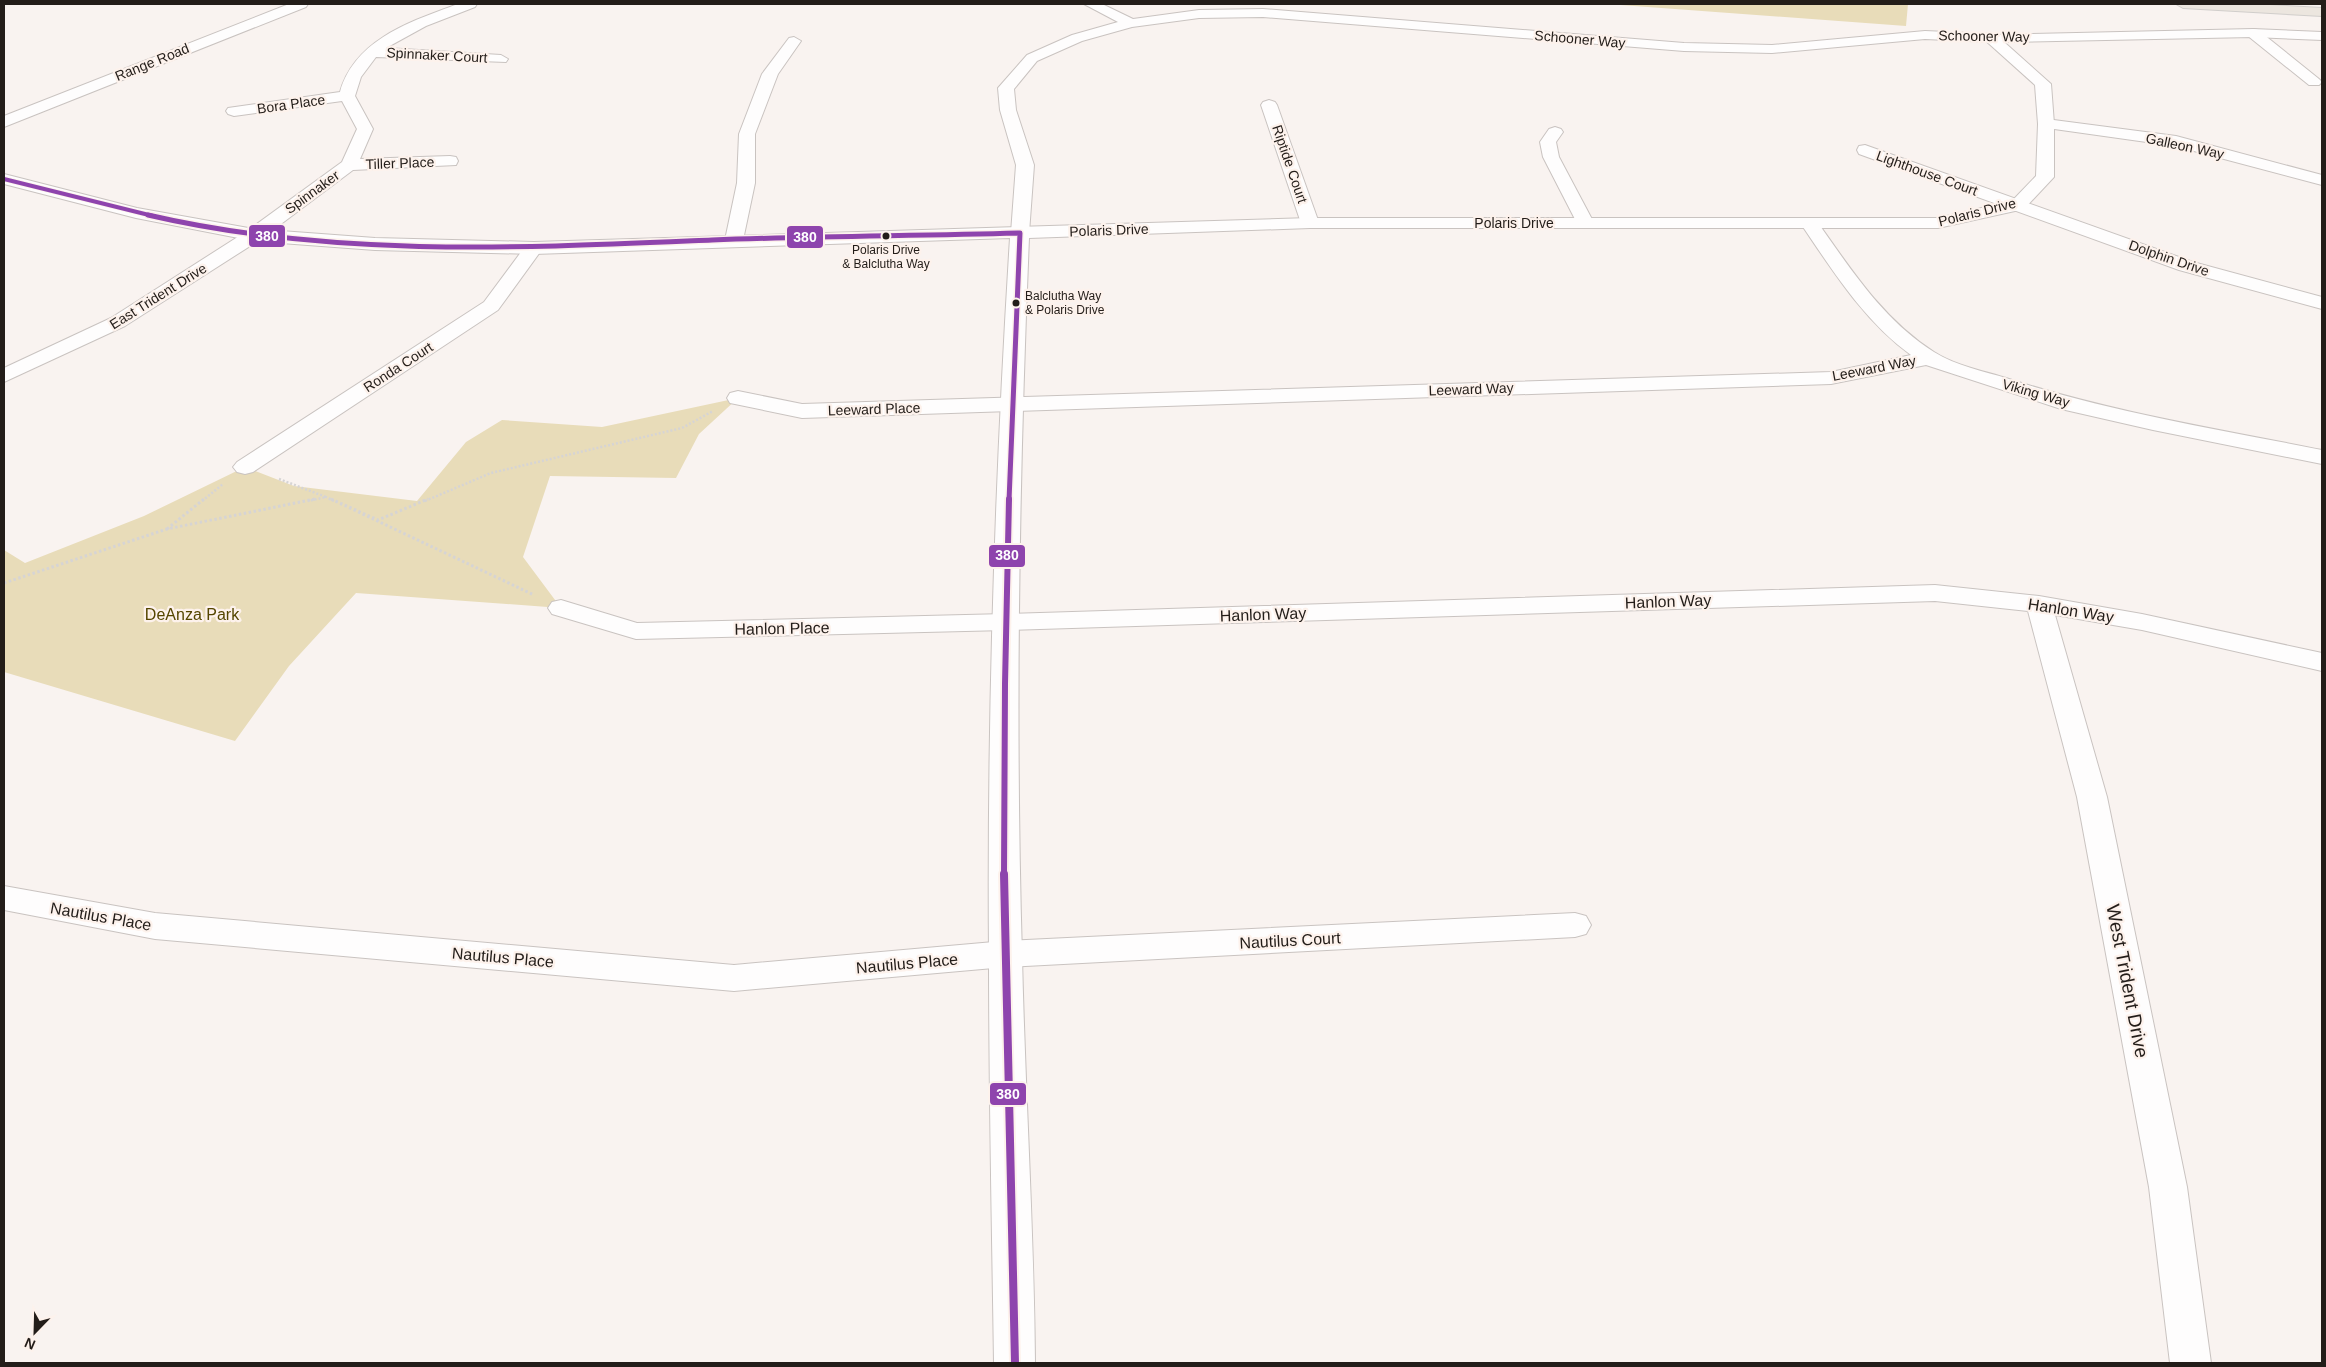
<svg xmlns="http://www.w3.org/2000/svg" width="2326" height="1367" viewBox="0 0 2326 1367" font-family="Arial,sans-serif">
	<rect width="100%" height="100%" fill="#f9f3f0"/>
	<path fill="#e8dcb9" d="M1607,4H1908L1906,26Z
		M738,398L699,434L676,478L550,476L523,557L561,608L356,593L289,666L235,741L4,672V550L25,563L144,516L245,467L294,486L417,501L466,442L502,420L602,427Z"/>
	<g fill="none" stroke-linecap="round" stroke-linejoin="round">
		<g stroke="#c9c3c0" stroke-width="2">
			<path id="street" d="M289,4H308L306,7L4,127V116Z
				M458,4H477L475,7L426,26L386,48L501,55L508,59L506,62L376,57L361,77L355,96L373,129L360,159L450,156L456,157L458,161L456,165L353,170L261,239L125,326L4,382V368L111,318L247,231L342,162L357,129L342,101L234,116L228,114L226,111L228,108L340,92C355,39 412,21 458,4Z
				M1084,4H1102L1133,19L1199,10L1263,9L1684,43L1772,45L1925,31L1991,34L1998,38L1991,42L1925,39L1772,53L1684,51L1263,17L1199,18L1132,27L1082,41L1037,61L1014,89L1016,110L1034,165L1029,233L1027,237H1013L1011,233L1016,165L1000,110L998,88L1027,55L1072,35L1118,22Z
				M2253,29L2258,30L2319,79L2322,82L2319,85H2309L2248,36L2246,33Z
				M794,37L801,41L778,74L755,134V183L743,240L741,244L734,246L727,244L725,240L737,183L739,134L762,74L789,38Z
				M1269,100L1275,102L1277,105L1319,223L1316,227H1304L1301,223L1261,105L1263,102Z
				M2046,119L2176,136L2322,175V185L2175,146L2040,127L2038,124L2040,121Z
				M1555,127L1561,129L1563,132L1556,142L1559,157L1594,223L1591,227H1579L1543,157L1540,142L1549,129Z
				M1865,145L2193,262L2322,297V309L2179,270L1859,154L1857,150L1859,146Z
				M1810,219L1816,220C1850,268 1883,320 1934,352C1956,366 1984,371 2009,379C2111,412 2217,429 2322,450V464L2153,430L2061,409L1926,365L1831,384L802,418L730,403L727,398L730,393L738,391L802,404L1831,372L1911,355C1864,321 1833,271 1801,224L1804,220Z
				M534,242L541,244L543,248L498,310L253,472L245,474L237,472L233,467L237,462L484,302L527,244Z
				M1935,585L2039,596L2142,614L2322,653V671L2142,630L2055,615L2107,797L2187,1187L2211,1363H2170L2149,1187L2077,797L2028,611L1935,601L1006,630L636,639L552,614L548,608L552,602L561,600L637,623L1006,614Z
				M4,886L155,913L734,965L1005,941L1575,913L1586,916L1591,925L1586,934L1575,937L1005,967L734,991L155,939L4,910Z"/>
		</g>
		<g stroke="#c9c3c0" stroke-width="2">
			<path id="secondary" d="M2253,29L2322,32V40L2253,37L2004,42L2051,84L2054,124V177L2024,209L1938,228H1310L1029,238C1019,477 1015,717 1022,956C1025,1092 1034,1228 1035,1363H994C992,1227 989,1092 989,956C987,717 995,477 1010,238L534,254L375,250L254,241L136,218L4,184V174L137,208L254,229L375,238L534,242L1310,218H1938L2012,201L2036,176L2038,124L2035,85L1986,41L1984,38L1986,35Z"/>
		</g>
		<g stroke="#d1cecb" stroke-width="2">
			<path id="highway" d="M2176,4H2251L2322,8V16L2183,8Z"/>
		</g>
		<path stroke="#d6d4d4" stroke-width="2.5" stroke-dasharray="2 2" stroke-linecap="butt" d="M279,479L326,497L308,501
			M202,501L223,484
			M334,501L326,497L334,501
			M425,501L491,473L682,428L713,411"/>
		<path stroke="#d6d4d4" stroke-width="3" stroke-dasharray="2.5 2.5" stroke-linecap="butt" d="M331,499L534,595
			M331,499L378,520L428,499
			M167,529L204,499
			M4,583L167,529L315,499"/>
		<use href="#street" fill="#fefdfd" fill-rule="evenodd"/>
		<use href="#secondary" fill="#fefdfd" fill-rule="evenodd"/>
		<use href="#highway" fill="#ece6df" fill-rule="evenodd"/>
		<g stroke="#fdf2ec" stroke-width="5.5">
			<path id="bus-1-far3" d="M4,179L153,216"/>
		</g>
		<g stroke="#fdf2ec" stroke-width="8">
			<path id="bus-1-far2" d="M148,215C333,258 524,248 712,240C815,236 917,236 1020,233L1009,501"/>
		</g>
		<g stroke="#fdf2ec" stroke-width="10">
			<path id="bus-1-far1" d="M1004,875L1005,684L1009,499"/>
		</g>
		<g stroke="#fdf2ec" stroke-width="12">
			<path id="bus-1" d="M1004,874L1015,1363"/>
		</g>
		<use href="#bus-1-far3" stroke="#8e44ad" stroke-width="4"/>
		<use href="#bus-1-far2" stroke="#8e44ad" stroke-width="5"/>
		<use href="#bus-1-far1" stroke="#8e44ad" stroke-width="6"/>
		<use href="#bus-1" stroke="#8e44ad" stroke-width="8"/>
	</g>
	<g fill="#231d19" stroke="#fdf2ec" stroke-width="2">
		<circle cx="886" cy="236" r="4.5"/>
		<circle cx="1016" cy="303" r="4.5"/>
	</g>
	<g text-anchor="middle" stroke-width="4.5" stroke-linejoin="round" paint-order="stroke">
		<g font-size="12" fill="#231d19" stroke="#fdf2ec">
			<text x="886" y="254">Polaris Drive<tspan x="886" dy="14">&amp; Balclutha Way</tspan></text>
			<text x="1025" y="300" text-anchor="start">Balclutha Way<tspan x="1025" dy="14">&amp; Polaris Drive</tspan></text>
		</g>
		<g font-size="14" fill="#231d19" stroke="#fdf2ec">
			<text transform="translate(1984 36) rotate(1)" y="5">Schooner Way</text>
			<text transform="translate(1580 39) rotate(5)" y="5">Schooner Way</text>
			<text transform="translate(437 55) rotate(3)" y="5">Spinnaker Court</text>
			<text transform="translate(152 62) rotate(-22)" y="5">Range Road</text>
			<text transform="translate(291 104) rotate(-8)" y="5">Bora Place</text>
			<text transform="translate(2185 146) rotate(12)" y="5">Galleon Way</text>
			<text transform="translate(400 163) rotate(-2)" y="5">Tiller Place</text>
			<text transform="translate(1290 164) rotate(71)" y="5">Riptide Court</text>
			<text transform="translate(1927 173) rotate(20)" y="5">Lighthouse Court</text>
			<text transform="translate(312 192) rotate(-36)" y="5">Spinnaker</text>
			<text transform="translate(1977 212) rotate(-14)" y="5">Polaris Drive</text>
			<text x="1514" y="228">Polaris Drive</text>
			<text transform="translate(1109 230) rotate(-2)" y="5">Polaris Drive</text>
			<text transform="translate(2169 258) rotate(19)" y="5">Dolphin Drive</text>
			<text transform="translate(158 296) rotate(-32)" y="5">East Trident Drive</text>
			<text transform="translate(398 367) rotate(-33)" y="5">Ronda Court</text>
			<text transform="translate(1874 368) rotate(-11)" y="5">Leeward Way</text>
			<text transform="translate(1471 389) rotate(-2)" y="5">Leeward Way</text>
			<text transform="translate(2036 393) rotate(16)" y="5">Viking Way</text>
			<text transform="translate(874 409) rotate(-2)" y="5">Leeward Place</text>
		</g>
		<g font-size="16" fill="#231d19" stroke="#fdf2ec">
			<text transform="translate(1668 601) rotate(-2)" y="6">Hanlon Way</text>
			<text transform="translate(2071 610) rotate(9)" y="6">Hanlon Way</text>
			<text transform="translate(1263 614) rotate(-2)" y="6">Hanlon Way</text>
			<text transform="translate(782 628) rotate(-1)" y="6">Hanlon Place</text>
			<text transform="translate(101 916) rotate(10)" y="6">Nautilus Place</text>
			<text transform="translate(1290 940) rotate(-3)" y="6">Nautilus Court</text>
			<text transform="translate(503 957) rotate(5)" y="6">Nautilus Place</text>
			<text transform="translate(907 963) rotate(-5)" y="6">Nautilus Place</text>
		</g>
		<g font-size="16" fill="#554600" stroke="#fdf2ec">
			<text x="192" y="620">DeAnza Park</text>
		</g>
		<g font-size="19" fill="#231d19" stroke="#fdf2ec">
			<text transform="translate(2128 981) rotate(79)" y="7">West Trident Drive</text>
		</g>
	</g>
	<g stroke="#fdf2ec" stroke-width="2">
		<rect x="248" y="224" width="38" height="24" rx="5" fill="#8e44ad"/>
		<rect x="786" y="225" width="38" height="24" rx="5" fill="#8e44ad"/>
		<rect x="988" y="544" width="38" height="24" rx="5" fill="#8e44ad"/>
		<rect x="989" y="1082" width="38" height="24" rx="5" fill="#8e44ad"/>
	</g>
	<g font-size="14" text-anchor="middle" font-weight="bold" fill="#fff">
		<text x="267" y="241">380</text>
		<text x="805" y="242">380</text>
		<text x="1007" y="560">380</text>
		<text x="1008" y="1099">380</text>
	</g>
	<rect width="2326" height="1367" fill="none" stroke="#231d19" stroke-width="10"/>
	<g transform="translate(35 1332) rotate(203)" stroke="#fdf2ec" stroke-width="4" paint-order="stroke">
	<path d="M0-4L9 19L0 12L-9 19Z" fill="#231d19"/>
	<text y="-8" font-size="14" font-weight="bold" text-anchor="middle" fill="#231d19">N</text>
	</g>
</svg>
